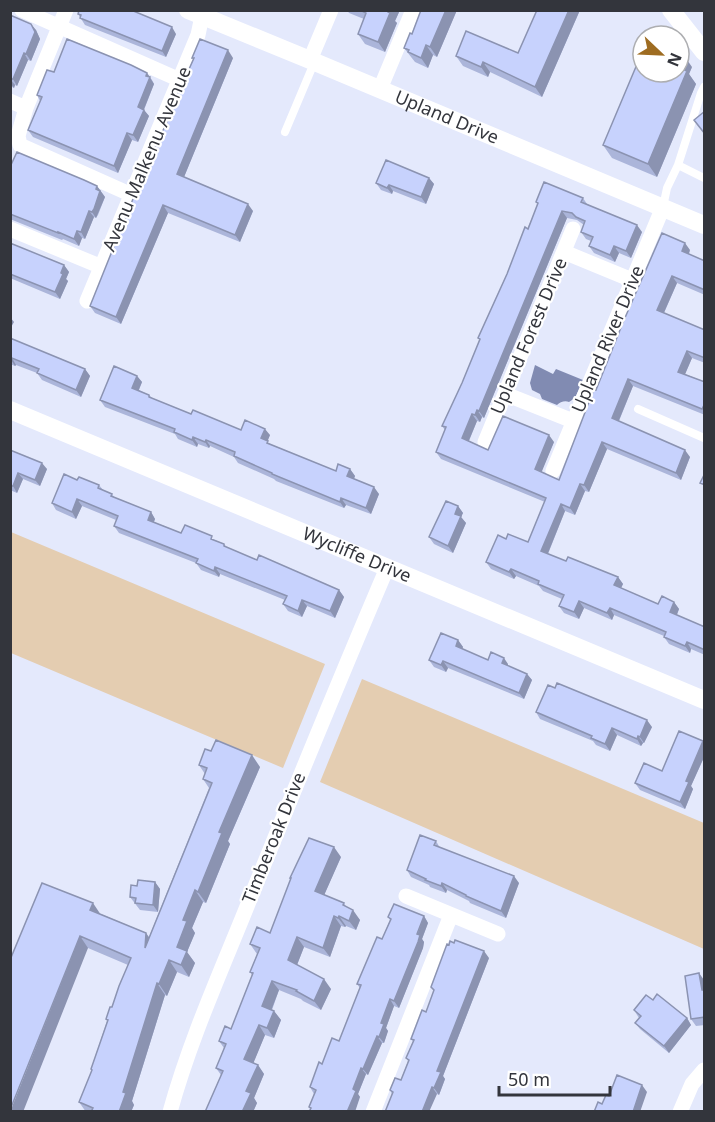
<svg xmlns="http://www.w3.org/2000/svg" width="715" height="1122" viewBox="0 0 715 1122" font-family="'Noto Sans',sans-serif">
	<rect width="100%" height="100%" fill="#e4e9fc"/>
	<path fill="#e4cdb1" d="M11,532L325,664L283,768L11,653Z
		M362,679L704,823V949L320,782Z"/>
	<path fill="#818bb2" d="M535,365L553,374L556,369L583,380L575,398L569,402C565,400 560,402 557,405L542,399L540,394L532,390L530,383Z"/>
	<g fill="none" stroke-linecap="round" stroke-linejoin="round">
		<path stroke="#fff" stroke-width="8" d="M285,132L314,63
			M678,165L701,93L704,87
			M663,207L667,188L678,165L704,178
			M638,409L704,438"/>
		<path stroke="#fff" stroke-width="15" d="M22,10L180,80
			M66,10L26,108L18,136L20,145L132,195
			M310,60L331,10
			M380,89L413,10
			M10,101L26,108
			M10,229L102,267
			M564,252L632,280
			M87,301L198,35L202,16
			M505,394L573,421
			M485,442L573,229
			M553,471L663,207
			M406,896L498,934
			M170,1112C190,1039 222,969 250,899C295,788 340,678 387,568
			M373,1112L451,915
			M680,1112L692,1084L704,1070"/>
		<g stroke="#fff" stroke-width="18">
			<path id="s1" d="M188,10L310,60L704,225"/>
			<path d="M671,10L704,52"/>
			<path id="s2" d="M10,410L704,700"/>
		</g>
	</g>
	<path fill="#abb5da" d="M347,10H400L395,21L397,23L385,52L365,44L358,34L364,19L349,13Z
		M421,10H457L437,57L433,55L428,68L415,62L404,48L412,34Z
		M537,10H580L542,97L490,72L488,77L463,66L456,56L518,53Z
		M78,14L176,34L166,57L85,25Z
		M10,15L36,30L40,39L31,61L28,60L17,86L15,85L14,88L10,86Z
		M192,58H233L184,177L253,211L240,242L168,213L121,324L95,313L90,306L193,59Z
		M692,67L689,74L696,84L657,177L612,158L603,145Z
		M54,72L147,73L152,80L154,84L144,110L149,116L138,142L132,140L118,173L33,137L28,130L40,101L37,95Z
		M10,167L97,186L105,197L98,215L96,218L94,217L85,239L82,238L79,246L63,239L62,240L10,219Z
		M429,178L434,184L426,204L393,191L392,194L381,190L376,183Z
		M583,198L587,204L642,232L631,258L619,253L615,262L594,253L589,246L591,241L586,239L581,232L584,225L577,220L567,218L484,418L482,417L480,422L477,421L469,441L488,450L554,442L541,472L559,480L624,320L690,250L689,254L705,261V295L677,283L664,313L705,330V363L692,358L685,374L705,382V415L633,386L619,421L690,457L681,480L607,449L589,492L585,491L575,515L565,511L548,554L566,561L618,577L623,584L621,588L658,604L674,602L679,609L677,615L705,627V655L691,649L690,653L669,644L664,637V636L614,615L612,620L584,608L579,619L564,613L559,606L562,599L543,591L539,586L516,576L514,579L491,569L486,562L506,539L528,542L545,502L441,459L436,452L445,430L442,426L462,383L480,340L478,338L538,205L536,202Z
		M10,243L64,265L69,272L66,279L68,281L60,299L10,278Z
		M10,338L85,369L90,376L81,397L42,380L37,373L16,365L15,366L10,364Z
		M137,376L142,382L139,390L149,395L152,398L191,414L241,430L270,435L267,441L270,444L336,471L350,469L355,476L354,479L379,494L371,514L346,505L344,508L276,481L274,479L238,463L234,457L210,446L209,448L198,444L197,447L178,439L175,434L105,407L100,400Z
		M10,450L47,469L40,486L23,479L17,493L10,490Z
		M77,480L99,485L103,490L112,494L114,497L151,512L155,519L154,522L181,533L215,540L224,544L227,548L257,560L339,590L344,597L335,618L307,606L302,617L288,611L283,604L285,600L220,574L219,577L201,570L196,563L119,533L114,526L116,520L82,506L76,519L56,510L52,503Z
		M458,506L463,513L461,517L466,523L453,553L434,544L429,537Z
		M458,640L463,647L462,649L488,660L508,664V666L527,674L532,680L524,699L448,668L446,672L434,667L429,660Z
		M536,712L652,727L644,743H643L641,746L617,735L610,751L596,745L593,741L540,719Z
		M703,741L705,744V755L691,786L693,789L685,809L640,790L635,783L662,771Z
		M211,751L260,767L228,841L230,844L206,903L203,902L192,928L195,933L187,952L195,963L189,977L177,972L167,996L165,995L132,1101L134,1105L131,1112H86L79,1102L92,1070L91,1069L107,1021L106,1019L112,1007L128,965L88,948L10,960L101,914L146,933L149,937L209,788L203,779L205,774L199,765Z
		M436,841L440,848L519,883L506,918L470,903L469,901L447,890L446,893L430,887L429,885L411,877L407,870Z
		M341,857L324,895L344,903L346,907L360,920L356,930L346,926L345,927L341,926L330,957L304,947L297,965L331,989L321,1010L303,1001L301,999L279,990L272,1010L274,1011L281,1020L274,1038L265,1035L253,1063L258,1065L264,1074L254,1098L257,1103L253,1112H205L221,1075L216,1068L224,1048L219,1041L231,1029L252,975L250,972L257,954L250,944L270,933L291,879L290,878Z
		M155,882L160,889L158,912L140,910L130,897L137,886Z
		M424,916L428,923L422,939L424,942L423,948L399,1008L394,1006L386,1028L388,1031L384,1043H382L368,1075L366,1074L358,1094L360,1097L310,1109L309,1107L314,1094L310,1087L322,1064L339,1041L360,988L357,984L382,939L390,920L388,917Z
		M489,958L443,1076L445,1079L439,1095L437,1094H392L390,1090L401,1080L408,1061L406,1058L413,1041L411,1039L426,1012L434,991L431,987Z
		M704,980L705,1025L696,1026L691,1019Z
		M653,1000L687,1018L691,1025L669,1053L640,1029L635,1023L639,1018L634,1010Z"/>
	<path fill="#8b93b1" d="M389,10H400L395,21L397,23L385,52L378,42Z
		M446,10H457L437,57L430,47Z
		M569,10H580L542,97L535,87Z
		M31,24L36,30L40,39L31,61L26,54Z
		M172,27L176,34L166,57L162,51Z
		M426,45L433,55L428,68L421,58Z
		M228,50L233,58L182,182L177,174Z
		M24,53L28,60L17,86L13,79Z
		M683,54L692,67L689,74L696,84L657,177L648,164L679,69V64Z
		M483,62L490,72L488,77L481,67Z
		M147,73L154,84L142,114L138,107Z
		M10,79L15,85L14,88L10,83Z
		M144,110L149,116L138,142L133,135Z
		M127,133L132,140L118,173L114,166Z
		M429,178L434,184L426,204L421,197Z
		M389,185L393,191L392,194L387,188Z
		M97,186L105,197L96,218L92,212Z
		M248,204L253,211L240,242L235,235Z
		M163,205L168,213L121,324L116,317Z
		M89,211L94,217L85,239L81,232Z
		M562,211L567,218L484,418L479,411Z
		M637,225L642,232L631,258L626,251Z
		M77,231L82,238L79,246L74,239Z
		M685,243L690,250L687,258L682,251Z
		M614,246L619,253L615,262L610,255Z
		M64,265L69,272L66,279L68,281L60,299L55,292Z
		M672,276L677,283L662,317L657,310Z
		M10,317L14,322L10,329Z
		M687,351L692,358L683,379L678,372Z
		M12,358L16,365L15,366L11,360Z
		M85,369L90,376L81,397L76,390Z
		M137,376L142,382L137,394L132,388Z
		M628,379L633,386L617,425L612,418Z
		M477,410L482,417L480,422L475,415Z
		M472,414L477,421L467,445L462,438Z
		M265,429L270,435L266,445L261,438Z
		M549,435L554,442L540,476L535,469Z
		M193,437L198,444L197,447L192,440Z
		M206,440L210,446L209,448L205,442Z
		M602,442L607,449L589,492L584,485Z
		M685,450L690,457L681,480L676,473Z
		M42,463L47,469L40,486L35,480Z
		M350,469L355,476L352,483L347,476Z
		M18,473L23,479L17,493L13,486Z
		M580,484L585,491L575,515L570,508Z
		M374,487L379,494L371,514L366,508Z
		M341,498L346,505L344,508L340,502Z
		M77,499L82,506L76,519L72,512Z
		M561,504L565,511L546,558L541,551Z
		M458,506L463,513L461,517L466,523L453,553L448,546L455,514Z
		M151,512L155,519L152,526L148,520Z
		M215,567L220,574L219,577L214,571Z
		M511,569L516,576L514,579L509,572Z
		M618,577L623,584L619,592L614,585Z
		M339,590L344,597L335,618L330,611Z
		M302,600L307,606L302,617L298,611Z
		M579,601L584,608L579,619L574,612Z
		M674,602L679,609L675,619L670,612Z
		M610,608L614,615L612,620L607,613Z
		M458,640L463,647L460,653L456,646Z
		M687,642L691,649L690,653L685,646Z
		M504,658L508,664L506,670L502,663Z
		M443,661L448,668L446,672L441,665Z
		M527,674L532,680L524,699L519,693Z
		M647,720L652,727L644,743L640,737Z
		M612,728L617,735L610,751L605,744Z
		M638,736L643,743L641,746L637,739Z
		M703,741L705,744V755L691,786L693,789L685,809L680,802L686,781Z
		M252,755L260,767L228,841L230,844L206,903L198,892L219,832Z
		M334,847L341,857L322,900L315,891Z
		M514,876L519,883L506,918L501,911Z
		M155,882L160,889L158,912L153,905Z
		M442,883L447,890L446,893L441,886Z
		M195,890L203,902L192,928L195,933L187,952L195,963L189,977L181,965L177,947L183,920Z
		M93,903L101,915L90,910Z
		M353,910L360,920L356,930L349,921Z
		M334,916L341,926L330,957L323,948Z
		M339,916L346,926L345,927L338,918Z
		M424,916L428,923L422,939L424,942L423,948L399,1008L394,1001Z
		M146,933L154,945L145,948Z
		M80,936L88,948L23,1112H10Z
		M297,937L304,947L295,970L288,960Z
		M484,951L489,958L443,1076L445,1079L439,1095L434,1088L437,1071Z
		M169,960L177,972L167,996L159,984Z
		M699,973L704,980L705,994L702,990Z
		M324,979L331,989L321,1010L314,1001Z
		M272,981L279,990L269,1016L262,1006Z
		M157,983L165,995L132,1101L134,1105L131,1112H119L123,1092Z
		M390,999L394,1006L386,1028L388,1031L384,1043L379,1037L381,1023Z
		M274,1011L281,1020L274,1038L267,1028Z
		M687,1018L691,1025L669,1053L664,1046Z
		M259,1025L265,1035L251,1069L244,1059Z
		M377,1036L382,1043L368,1075L363,1069Z
		M258,1065L264,1074L254,1098L257,1103L253,1112H242L246,1091Z
		M361,1068L366,1074L358,1094L360,1097L355,1112H347L353,1089Z
		M642,1085L647,1092L640,1112H633Z
		M432,1087L437,1094L429,1112H422Z"/>
	<path fill="#c7d2fd" stroke="#8b93b1" stroke-width="1.5" d="M79,10H131L172,27L162,51L80,18L81,15L78,14Z
		M360,10H389L388,12L390,13L378,42L358,34L366,13Z
		M421,10H446L430,47L426,45L421,58L408,52L409,50L404,48L410,33L412,34Z
		M537,10H569L535,87L483,62L481,67L456,56L466,31L518,53Z
		M10,15L31,24L35,32L26,54L24,53L13,79H10Z
		M67,39L131,65L147,73L146,76L150,77L138,107L144,110L133,135L127,133L114,166L28,130L42,97L37,95L47,70L54,72Z
		M200,39L228,50L177,174L248,204L235,235L163,205L116,317L90,306L149,159L168,120L180,86L181,87L194,58H192Z
		M643,50V72H679V68L687,71L648,164L603,145Z
		M679,53L683,54L679,64Z
		M705,111V134L694,120Z
		M17,152L84,180L97,186L96,189L100,191L94,209L92,212L89,211L81,232L77,231L74,239L58,232V233L10,214V167Z
		M386,160L429,178L421,197L389,185L387,188L376,183Z
		M544,182L583,198L581,202L637,225L626,251L614,246L610,255L589,246L593,237L581,232L585,221L576,217L572,213L562,211L479,411L477,410L475,415L472,414L462,438L488,450L503,416L549,435L535,469L559,480L594,389L596,390L624,320L662,233L685,243L682,251L705,261V290L672,276L657,310L705,330V358L687,351L678,372L705,382V403L702,409L628,379L612,418L685,450L676,473L602,442L584,485L580,484L570,508L561,504L541,551L566,561L568,557L618,577L614,585L658,604L662,596L674,602L670,612L705,627V650L687,642L685,646L664,637L666,632L610,608L607,613L579,601L574,612L559,606L564,595L538,584L539,581L511,569L509,572L486,562L498,535L506,539L508,534L528,542L546,498L436,452L446,427L442,426L462,383L480,339L478,338L507,274L525,227L528,229L538,203L536,202Z
		M10,243L64,265L61,273L63,274L55,292L10,274Z
		M10,338L85,369L76,390L37,373L39,369L12,358L10,359Z
		M114,366L137,376L132,388L149,395V397L191,414L193,410L241,430L245,420L265,429L261,438L268,441L267,443L336,471L338,464L350,469L347,476L374,487L366,508L341,498L340,502L272,474V473L234,456L235,452L206,440L205,442L193,437L192,440L174,432L175,429L100,400Z
		M10,450L42,463L35,480L18,473L13,486H10Z
		M705,473V485L700,483Z
		M64,474L77,480L79,477L99,485L98,488L112,494L111,496L151,512L148,520L181,533L185,525L212,536L211,539L224,544V546L257,560L259,555L339,590L330,611L302,600L298,611L283,604L287,596L215,567L214,571L196,563L198,559L114,526L118,516L77,499L72,512L52,503Z
		M446,501L458,506L455,514L461,516L448,546L429,537Z
		M441,633L458,640L456,646L488,660L491,652L504,658L502,663L527,674L519,693L443,661L441,665L429,660Z
		M557,683L647,720L640,737L638,736L637,739L612,728L605,744L591,738L592,736L536,712L548,685L555,688Z
		M679,731L703,741L686,781L689,782L680,802L635,783L644,763L662,771Z
		M216,740L252,755L219,832L222,833L198,892L195,890L183,920L187,921L177,947L187,951L181,965L169,960L159,984L157,983L123,1092L126,1093L119,1112H91L93,1108L79,1102L92,1070L91,1069L108,1020L106,1019L110,1007H112L119,986L131,958L80,936L10,1110V960L42,883L93,903L90,910L146,933L145,948L212,783L203,779L207,768L199,765L205,749L211,751Z
		M420,835L436,841L434,845L514,876L501,911L466,896V895L442,883L441,886L425,880L426,879L407,870Z
		M309,838L334,847L315,891L344,903L343,905L353,910L349,921L339,916L338,918L334,916L323,948L297,937L288,960L324,979L314,1001L296,991L297,990L272,981L262,1006L274,1011L267,1028L259,1025L244,1059L258,1065L246,1091L251,1093L242,1112H205L223,1071L216,1068L226,1044L219,1041L225,1026L231,1029L253,973L250,972L260,948L250,944L257,927L270,933L291,878H290Z
		M138,880L155,882L153,905L135,903L136,898L130,897L131,885L137,886Z
		M394,904L424,916L417,934L420,935L418,942L394,1001L390,999L381,1023L384,1024L379,1037L377,1036L363,1069L361,1068L353,1089L356,1091L347,1112H309L311,1108L309,1107L316,1090L310,1087L319,1062L322,1064L332,1038L339,1041L361,985L357,984L377,937L382,939L391,919L388,917Z
		M455,940L484,951L437,1071L441,1072L434,1088L432,1087L422,1112H385L393,1092L390,1090L395,1078L401,1080L409,1060L406,1058L414,1040L411,1039L422,1010L426,1012L434,990L431,987L447,944L449,945L450,941L454,943Z
		M699,973L702,990H705V1017L691,1019L685,976Z
		M657,994L687,1018L664,1046L635,1023L641,1016L634,1010L646,995L653,1000Z
		M617,1075L642,1085L633,1112H594L598,1102L602,1104L606,1095L609,1096Z"/>
	<g text-anchor="middle" stroke-width="4.5" stroke-linejoin="round" paint-order="stroke">
		<g font-size="18" fill="#33353c" stroke="#fff">
			<text dy="6" stroke="none"><textPath href="#s1" startOffset="280">Upland Drive</textPath></text>
			<text transform="translate(147 159) rotate(-67)" y="6">Avenu Malkenu Avenue</text>
			<text transform="translate(529 336) rotate(-67)" y="6">Upland Forest Drive</text>
			<text transform="translate(608 339) rotate(-67)" y="6">Upland River Drive</text>
			<text dy="6" stroke="none"><textPath href="#s2" startOffset="376">Wycliffe Drive</textPath></text>
			<text transform="translate(274 838) rotate(-68)" y="6">Timberoak Drive</text>
		</g>
	</g>
	<rect width="715" height="1122" fill="none" stroke="#33353c" stroke-width="24"/>
	<g transform="translate(661 54) rotate(113)"><circle r="28" fill="#ffffff" stroke="#adaeb1" stroke-width="1.5"/>
	<path d="M0-4.5L10 22L0 15L-10 22Z" fill="#9e6c21"/>
	<text y="-9" font-size="16" font-weight="bold" text-anchor="middle" fill="#33353c">N</text>
	</g>
	<path d="M499 1086v9h111v-9" fill="none" stroke="#33353c" stroke-width="3"/>
	<text x="508" y="1086" font-size="18" fill="#33353c" stroke="#ffffff" stroke-width="4.5" paint-order="stroke">50 m</text>
</svg>
